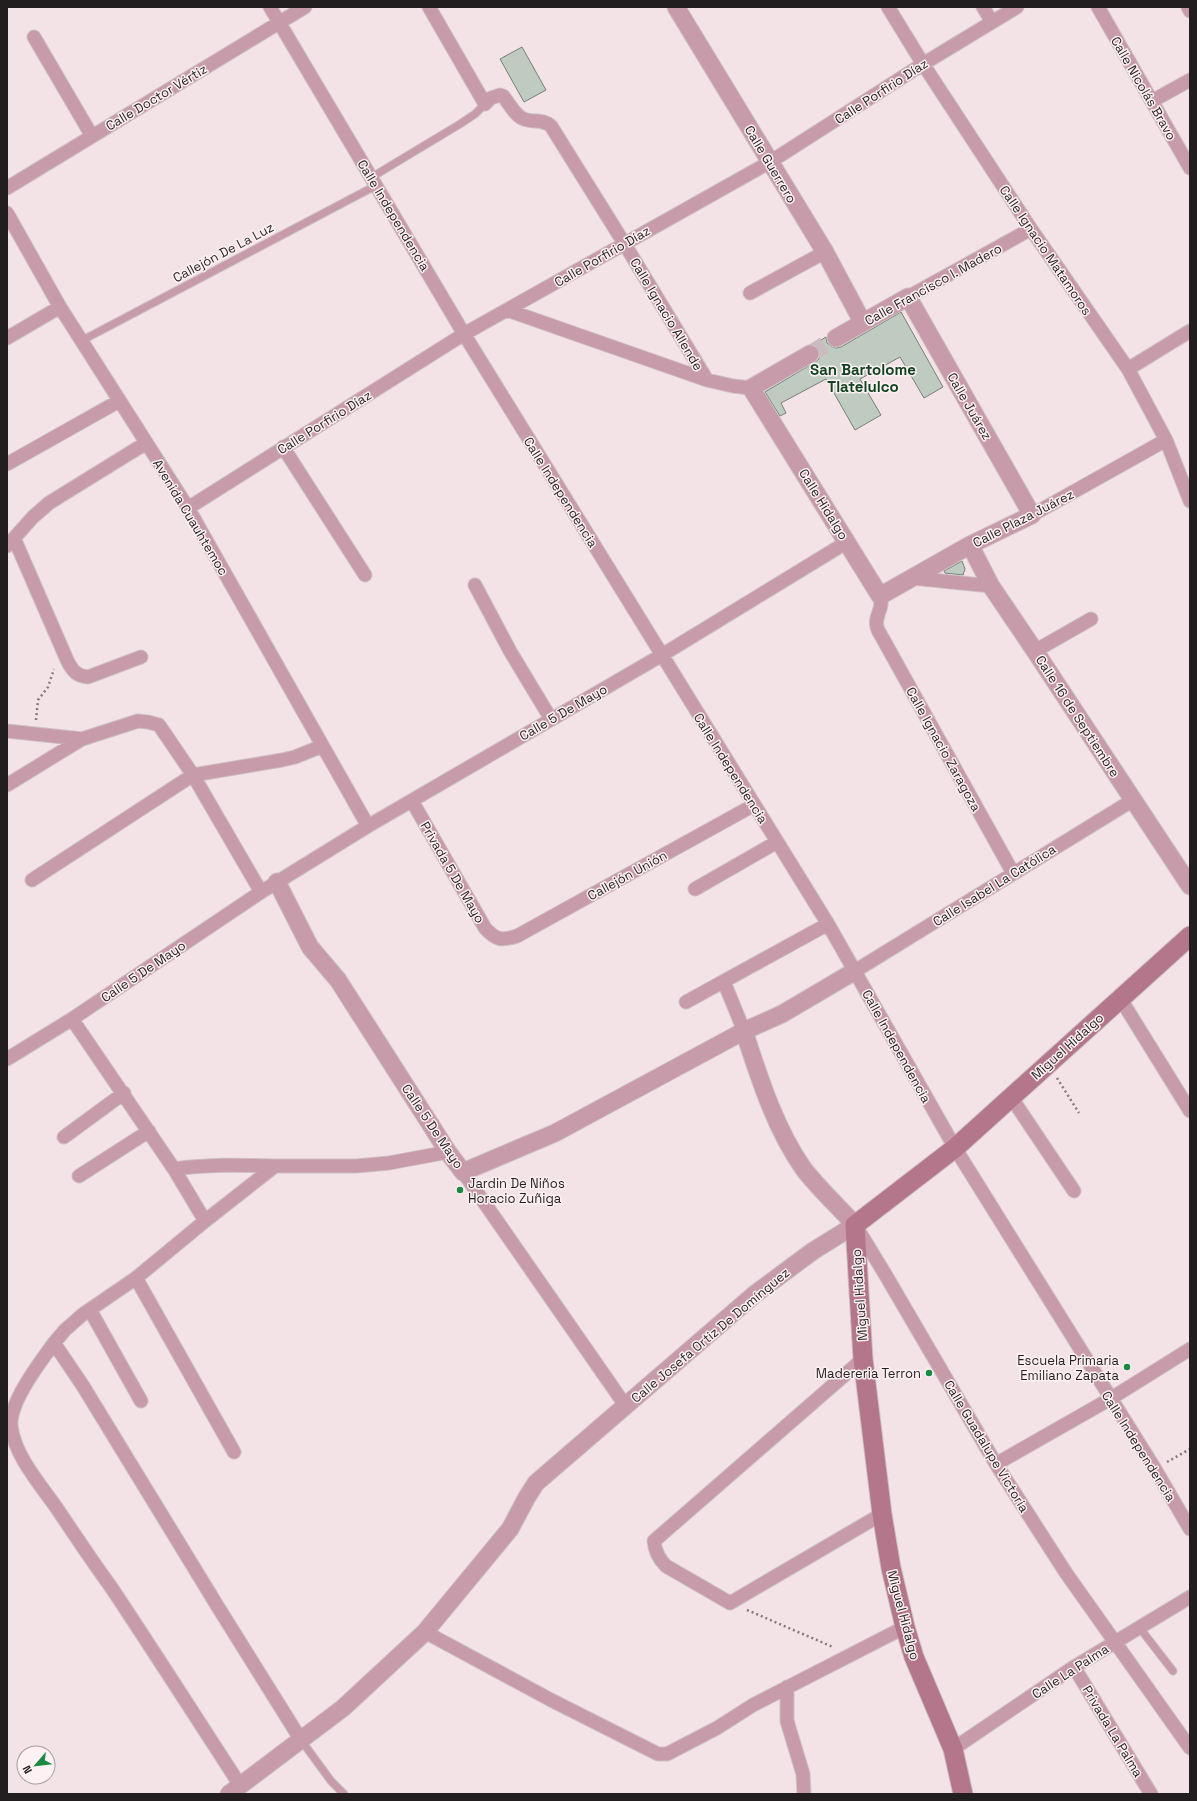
<svg xmlns="http://www.w3.org/2000/svg" width="1197" height="1801" viewBox="0 0 1197 1801" font-family="'Space Grotesk',sans-serif">
	<rect width="100%" height="100%" fill="#f3e3e7"/>
	<path fill="#bfcbc1" stroke="#768178" d="M522,47L546,90L524,102L500,59Z
		M901,312L943,387L924,398L900,357L860,379L881,415L855,430L826,379L781,403L786,413L780,416L765,392L815,362L819,359L820,354L818,349L813,345L826,337L827,343L831,346L836,348L841,347Z
		M962,561L965,569L963,575L945,573L944,571Z"/>
	<g fill="none" stroke-linecap="round" stroke-linejoin="round">
		<path stroke="#c9bbbf" stroke-width="17" stroke-dasharray="17 8" stroke-linecap="butt" d="M810,354L836,338"/>
		<g stroke="#cdbfc3" stroke-width="9">
			<path id="service" d="M372,177L460,124L475,114L485,104
				M81,341L377,185
				M1139,1627L1173,1671
				M301,1740L331,1781L344,1794"/>
		</g>
		<g stroke="#cdbfc3" stroke-width="15">
			<path id="minor" d="M270,7L464,334L828,924L955,1148L1155,1469L1190,1529
				M429,7L485,104L491,98L500,95L503,96C509,103 515,116 524,119C533,123 542,118 551,126L624,243L707,380
				M888,7L923,64L1031,229L1128,369L1166,440L1190,501
				M983,7L992,22
				M1098,7L1190,168
				M1188,7L1190,11
				M34,37L92,136
				M1152,101L1190,80
				M7,188L305,7
				M7,213L60,307L188,508L368,826
				M750,293L825,252
				M908,297L1031,229
				M507,310L707,380L733,386L751,388
				M7,338L60,307
				M1128,369L1190,331
				M283,447L365,575
				M7,464L119,401
				M188,508L464,334L770,162L923,64L1017,7
				M1032,515L1166,440
				M14,538L67,660C72,670 76,676 88,677L141,657
				M7,546L33,517L49,503L146,443
				M912,578L991,586
				M475,585L510,651L551,719
				M880,596C885,609 872,617 878,630L1013,873
				M1035,651L1091,619
				M7,731L82,739L138,721L148,722L159,725L193,775L261,892
				M7,785L82,739
				M412,801L485,928C496,940 501,941 517,936L754,805
				M32,880L193,775L282,760L295,757L322,746
				M695,889L777,842
				M855,971L1133,800
				M724,982L744,1031
				M1120,998L1190,1111
				M686,1002L828,924
				M72,1019L174,1169L205,1221
				M7,1059L72,1019L261,892L368,826L662,655L847,542
				M1011,1097L1074,1191
				M64,1137L124,1093
				M174,1169C208,1164 241,1165 275,1166
				M463,1172L625,1405
				M79,1176L149,1131
				M857,1228L885,1274L996,1464L1066,1573L1190,1748
				M136,1278L234,1452
				M90,1310L141,1401
				M54,1343C41,1361 9,1402 11,1426C15,1456 39,1483 56,1507C74,1534 92,1561 111,1587C155,1653 197,1719 240,1785
				M863,1359L654,1541C655,1552 659,1559 666,1566L730,1603L882,1514
				M996,1464L1110,1399L1190,1349
				M425,1632L551,1700L658,1754H667L717,1728L753,1705L905,1627
				M1074,1667L1151,1794
				M787,1687V1721L803,1774L804,1794
				M301,1740L218,1607L83,1386L54,1343L65,1330L82,1315L136,1278L205,1221L275,1166H356L389,1163L448,1152
				M953,1749L1074,1667L1190,1597"/>
		</g>
		<g stroke="#cdbfc3" stroke-width="19">
			<path id="tertiary" d="M676,7L825,252L863,323
				M810,354L751,388L880,596L970,545L1032,515L908,297L836,338
				M970,545L991,586L1035,651L1190,886
				M277,882L310,947L338,980L448,1152L463,1172L555,1133L744,1031L782,1014L855,971
				M229,1794L343,1708L425,1632L510,1529L527,1497L536,1483L755,1294L813,1251L855,1225C839,1207 817,1187 803,1168C775,1128 759,1077 744,1031"/>
		</g>
		<g stroke="#cdbfc3" stroke-width="21">
			<path id="secondary" d="M963,1794L953,1749L914,1657L905,1627L891,1568L882,1514L863,1359L855,1225L955,1148L1190,936"/>
		</g>
		<path stroke="#84797c" stroke-width="2.5" stroke-dasharray="2 3" stroke-linecap="butt" d="M36,720L38,700L48,687L54,669
			M1057,1078L1079,1113
			M1167,1462L1190,1449
			M747,1610L833,1647"/>
		<use href="#service" stroke="#c79ba9" stroke-width="7"/>
		<use href="#minor" stroke="#c79ba9" stroke-width="13"/>
		<use href="#tertiary" stroke="#c79ba9" stroke-width="17"/>
		<use href="#secondary" stroke="#b4768a" stroke-width="19"/>
	</g>
	<g fill="#1a8941" stroke="#fef1f4" stroke-width="1.5">
		<circle cx="460" cy="1190" r="4"/>
		<circle cx="1127" cy="1367" r="4"/>
		<circle cx="929" cy="1373" r="4"/>
	</g>
	<g text-anchor="middle" stroke-width="3" stroke-linejoin="round" paint-order="stroke">
		<g font-size="13" fill="#221d1e" stroke="#fef1f4">
			<text transform="translate(1144 88) rotate(60)" y="5">Calle Nicolás Bravo</text>
			<text transform="translate(881 91) rotate(-33)" y="5">Calle Porfirio Díaz</text>
			<text transform="translate(156 97) rotate(-31)" y="5">Calle Doctor Vértiz</text>
			<text transform="translate(771 164) rotate(59)" y="5">Calle Guerrero</text>
			<text transform="translate(394 215) rotate(59)" y="5">Calle Independencia</text>
			<text transform="translate(1046 250) rotate(56)" y="5">Calle Ignacio Matamoros</text>
			<text transform="translate(223 252) rotate(-28)" y="5">Callejón De La Luz</text>
			<text transform="translate(602 256) rotate(-30)" y="5">Calle Porfirio Díaz</text>
			<text transform="translate(933 284) rotate(-29)" y="5">Calle Francisco I. Madero</text>
			<text transform="translate(667 314) rotate(59)" y="5">Calle Ignacio Allende</text>
			<text transform="translate(970 406) rotate(60)" y="5">Calle Juárez</text>
			<text transform="translate(324 422) rotate(-32)" y="5">Calle Porfirio Díaz</text>
			<text transform="translate(561 492) rotate(58)" y="5">Calle Independencia</text>
			<text transform="translate(824 504) rotate(58)" y="5">Calle Hidalgo</text>
			<text transform="translate(191 517) rotate(59)" y="5">Avenida Cuauhtemoc</text>
			<text transform="translate(1023 518) rotate(-27)" y="5">Calle Plaza Juárez</text>
			<text transform="translate(563 712) rotate(-30)" y="5">Calle 5 De Mayo</text>
			<text transform="translate(1078 716) rotate(57)" y="5">Calle 16 de Septiembre</text>
			<text transform="translate(944 749) rotate(61)" y="5">Calle Ignacio Zaragoza</text>
			<text transform="translate(731 768) rotate(58)" y="5">Calle Independencia</text>
			<text transform="translate(453 872) rotate(60)" y="5">Privada 5 De Mayo</text>
			<text transform="translate(627 875) rotate(-29)" y="5">Callejón Unión</text>
			<text transform="translate(994 885) rotate(-32)" y="5">Calle Isabel La Católica</text>
			<text transform="translate(143 971) rotate(-34)" y="5">Calle 5 De Mayo</text>
			<text transform="translate(897 1046) rotate(61)" y="5">Calle Independencia</text>
			<text transform="translate(1067 1046) rotate(-42)" y="5">Miguel Hidalgo</text>
			<text transform="translate(433 1126) rotate(56)" y="5">Calle 5 De Mayo</text>
			<text transform="translate(859 1295) rotate(-94)" y="5">Miguel Hidalgo</text>
			<text transform="translate(710 1335) rotate(-40)" y="5">Calle Josefa Ortiz De Domínguez</text>
			<text transform="translate(987 1446) rotate(59)" y="5">Calle Guadalupe Victoria</text>
			<text transform="translate(1139 1446) rotate(58)" y="5">Calle Independencia</text>
			<text transform="translate(904 1615) rotate(75)" y="5">Miguel Hidalgo</text>
			<text transform="translate(1070 1671) rotate(-33)" y="5">Calle La Palma</text>
			<text transform="translate(1113 1731) rotate(59)" y="5">Privada La Palma</text>
		</g>
		<g font-size="13" fill="#221d1e" stroke="#fef1f4" text-anchor="end">
			<text x="468" y="1188" text-anchor="start">Jardin De Niños<tspan x="468" dy="15">Horacio Zuñiga</tspan></text>
			<text x="1119" y="1365">Escuela Primaria<tspan x="1119" dy="15">Emiliano Zapata</tspan></text>
			<text x="921" y="1378">Madereria Terron</text>
		</g>
		<g font-size="15" font-weight="bold" fill="#10421f" stroke="#fef1f4">
			<text x="863" y="375">San Bartolome<tspan x="863" dy="17">Tlatelulco</tspan></text>
		</g>
	</g>
	<rect width="1197" height="1801" fill="none" stroke="#221d1e" stroke-width="16"/>
	<g transform="translate(36 1765) rotate(242)"><circle r="19" fill="#fef1f4" stroke="#a69c9e"/>
	<path d="M0-3L7 15L0 10L-7 15Z" fill="#1a8941"/>
	<text y="-6" font-size="11" font-weight="bold" text-anchor="middle" fill="#221d1e">N</text>
	</g>
</svg>
